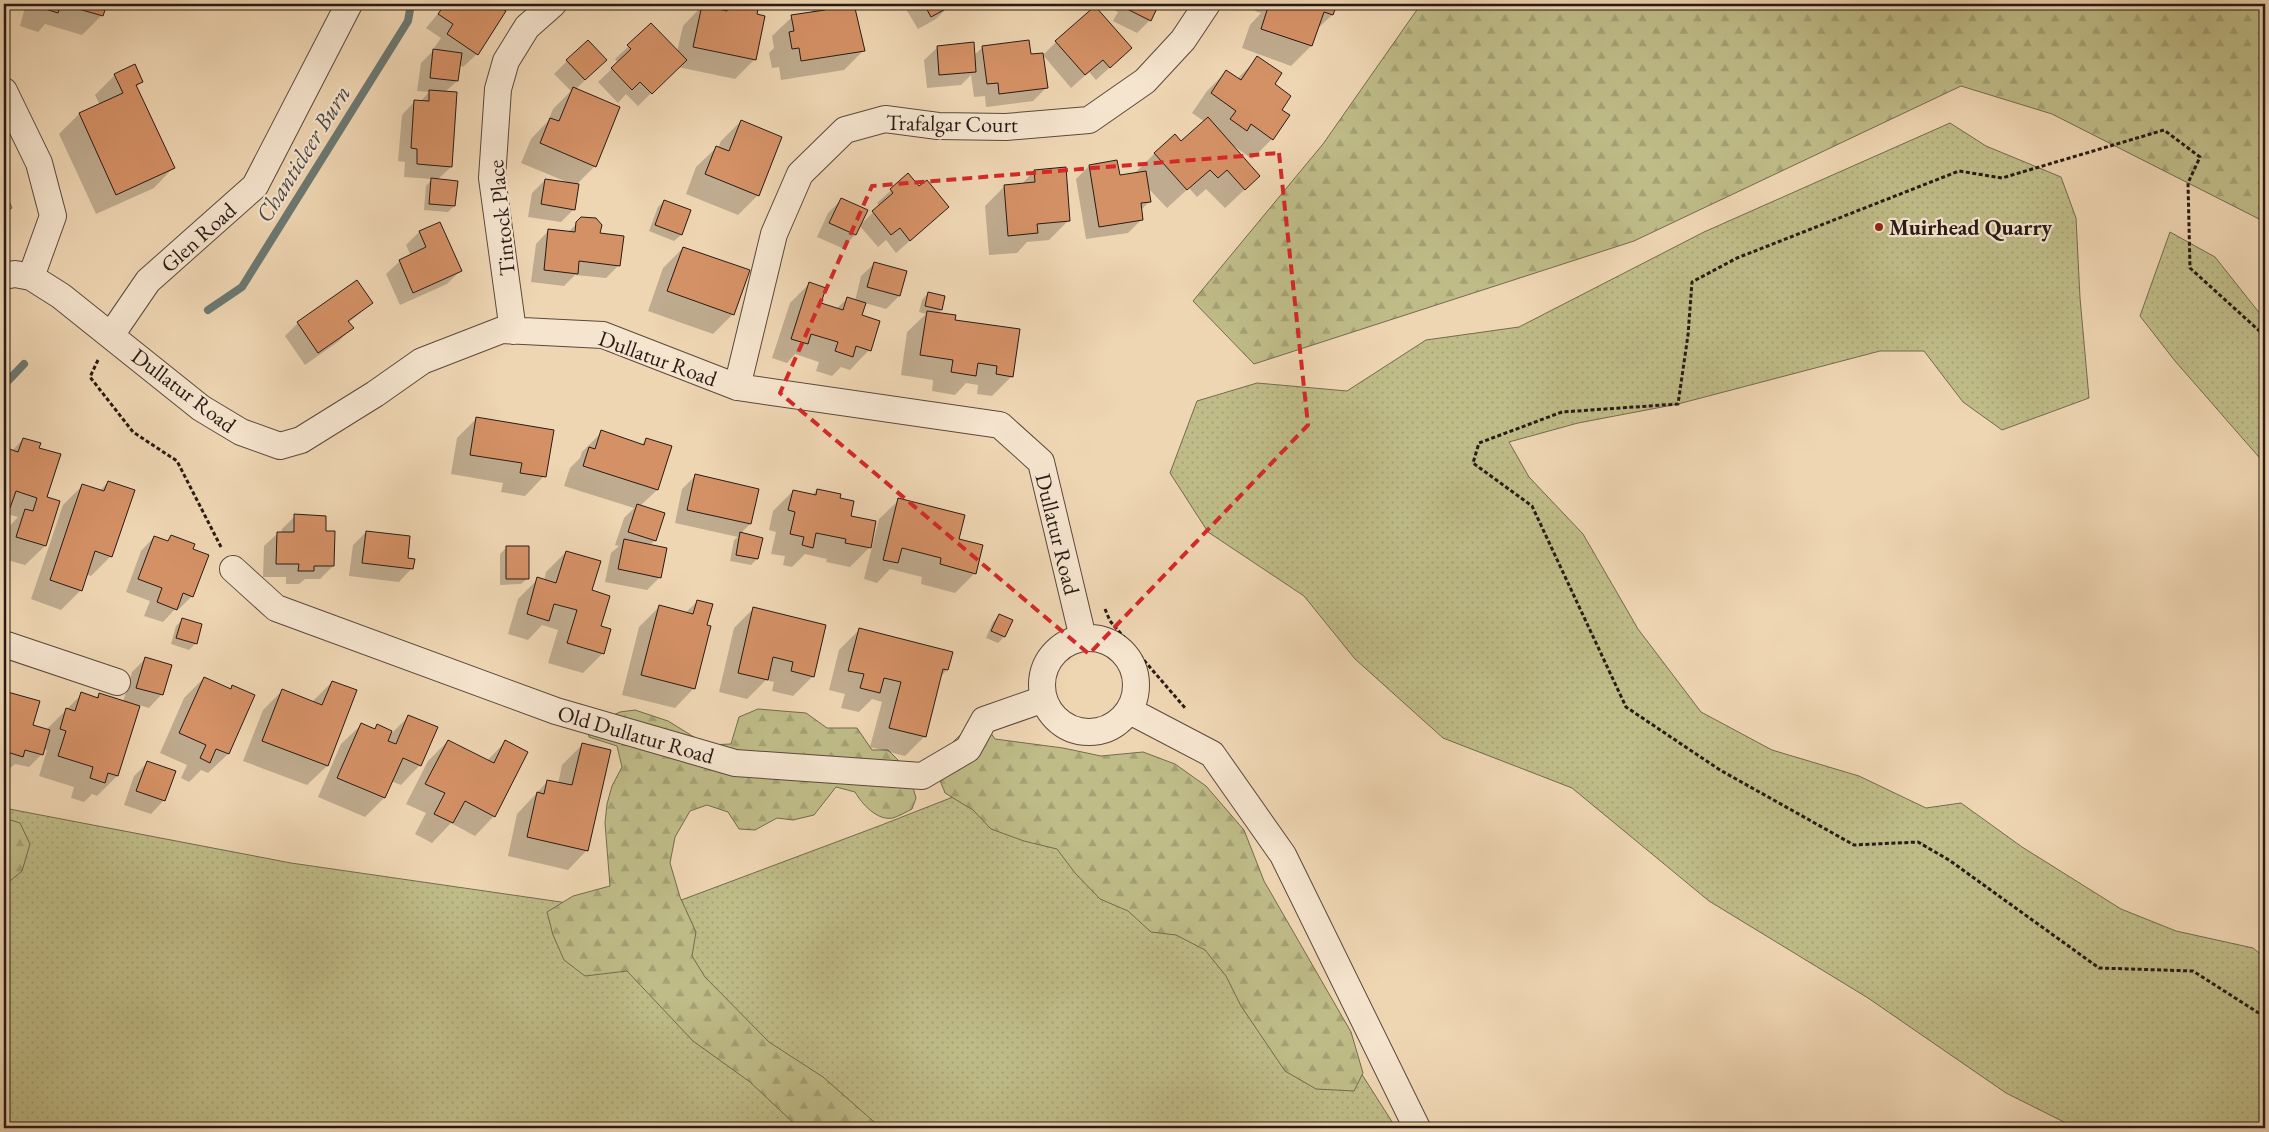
<svg xmlns="http://www.w3.org/2000/svg" width="2269" height="1132" viewBox="0 0 2269 1132" font-family="'EB Garamond',serif">
	<defs>
		<pattern id="grass-dots" width="8" height="8" patternUnits="userSpaceOnUse" patternTransform="scale(1.25)"><rect width="8" height="8" fill="#bfbc88"/><path d="M2 2h.1M6 6h.1" fill="none" stroke="#a4a174" stroke-width="1.8" stroke-linecap="round"/></pattern>
		<pattern id="forest-firs" width="22" height="20" patternUnits="userSpaceOnUse" patternTransform="scale(1.25)"><rect width="22" height="20" fill="#bfbc88"/><path d="M5 1l3.5 6h-7zM16 11l3.5 6h-7z" fill="#a4a174"/></pattern>
	</defs>
	<rect width="100%" height="100%" fill="#efd6b3"/>
	<filter id="stains"><feTurbulence type="fractalNoise" baseFrequency=".004" numOctaves="4"/><feColorMatrix values="0 0 0 0 .2 0 0 0 0 .09 0 0 0 0 .02 0 0 0 .5 -.17"/></filter>
	<radialGradient id="worn" r=".72"><stop offset=".6" stop-color="#630" stop-opacity="0"/><stop offset="1" stop-color="#630" stop-opacity=".3"/></radialGradient>
	<path fill="url(#grass-dots)" stroke="#746b4e" d="M1950,123L1986,146L2061,177L2076,218L2080,298L2089,398L2002,430L1963,402L1924,351H1880L1678,404L1578,423L1509,442L1529,477L1583,534L1638,629L1701,712L1772,750L1859,776L1926,808L1961,803L2022,847L2121,909L2176,931L2253,948L2265,958V1128H2076L2006,1093L1868,998L1709,901L1572,788L1443,738L1355,659L1304,596L1208,532L1170,473L1197,401L1257,383L1347,391L1426,340L1519,327L1704,232Z
		M2170,232L2215,257L2265,320V464L2175,361L2140,316Z
		M1032,766L1193,809L1396,1128H4V808L291,863L644,914L879,826Z"/>
	<path fill="url(#forest-firs)" stroke="#746b4e" d="M1421,4H2265V222L2052,114L1961,86L1634,241L1254,364L1193,301L1323,144Z
		M758,709L806,713L827,728H857L872,750H888L908,770L916,798L912,809C906,812 899,816 893,818C877,821 862,804 855,792L836,787L814,815L793,820L777,818L755,830L739,829L728,812L707,805L690,811L675,837L670,863L680,897L696,932L692,956L705,977L769,1042L823,1077L881,1128H799L750,1082L693,1041L627,971L585,976L564,960L553,935L547,912L573,896L610,886L605,823L607,804L612,786L622,767L617,746L589,737L587,727L620,712L635,710L668,721L707,745L731,744L739,717Z
		M975,724L988,729L995,739L1063,748L1101,756L1143,752L1175,764L1206,786L1244,830L1264,881L1351,1032L1363,1073L1354,1091L1316,1089L1285,1071L1241,1006L1226,976L1205,950L1176,935L1151,932L1128,911L1100,899L1075,873L1057,849L1024,841L991,829L973,810L945,793C943,787 939,780 939,774C940,751 957,736 975,724Z
		M4,818L20,823L30,844L22,871L4,886Z"/>
	<path fill="#bfbc88" stroke="#746b4e" d="M4,189L12,208L4,212Z"/>
	<path fill="#0003" d="M26,4H105L102,15L82,35L45,24L38,32L20,26Z
		M446,4H452L458,7L461,4H503L499,8L477,54L463,67L459,64L457,81L445,92L451,167L437,180L454,206L448,212L424,210L426,186L432,179L404,177L405,162L398,161L402,115L415,101L420,102L429,92L417,91L421,63L434,50L439,51L434,48L441,38L426,28Z
		M721,4H758L755,15V59L735,79L678,67L638,106L626,94L618,103L598,82L618,63L615,59L651,25L677,52L683,26L702,6L715,9Z
		M819,4H853L864,50L844,70L781,80L779,67L772,68L769,53L774,48L772,36L792,17L809,14Z
		M903,4H948L949,6L936,19L918,29Z
		M1105,4H1158L1150,20L1137,33L1113,21L1118,12L1104,5Z
		M1257,4H1335L1332,15L1316,30L1311,46L1291,66L1242,48L1250,25L1261,13L1255,11Z
		M1056,42L1131,48L1096,80L1089,72L1071,88L1043,55Z
		M938,47L973,56L983,47L1030,55L1047,87L1033,101L986,107L985,96L974,97L971,75L961,85L927,88L924,60Z
		M1258,58L1273,84L1280,110L1272,139L1252,159L1231,144L1259,176L1225,208L1206,189L1197,197L1189,188L1167,208L1147,187L1150,201L1140,211L1142,219L1128,233L1086,239L1076,179L1089,166L1119,176L1135,173L1155,153L1181,143L1205,122L1192,113L1207,91L1226,72L1237,79Z
		M567,61L592,73L575,90L595,166L576,185L574,209L561,222L528,217L532,193L545,180L567,182L521,163L531,139L548,121L553,109L571,91L554,74Z
		M115,75L141,82L136,87L173,168L154,188L96,214L59,134L79,114L100,105L95,95Z
		M741,121L758,195L738,215L686,194L696,167L716,148H718L721,141Z
		M1034,171L1069,220L1049,240L1027,242L1017,253L989,255L985,206L1005,186L1021,185Z
		M908,175L919,188L948,207L896,253L886,240L878,247L859,225L855,235L842,248L817,237L828,213L841,200L860,225L880,206L877,203Z
		M664,201L689,211L681,235L674,241L649,231L658,207Z
		M582,219L599,235L619,265L606,278L575,275L564,286L531,282L536,244L549,230L567,233Z
		M439,223L460,271L447,284L400,305L386,274L400,261L411,256L406,245L419,232Z
		M683,248L733,314L713,334L648,311L663,268Z
		M875,263L899,296L886,309L865,303L861,316L869,350L850,370L841,367L832,376L816,371L819,362L795,354L787,363L772,358L790,303L809,284L819,304L836,309L847,299L855,301L861,276Z
		M928,293L941,310L937,314L953,321L1012,376L992,396L977,394L978,385L966,383L955,395L932,391L933,380L901,375L907,332L926,314L919,312L922,300Z
		M372,303L348,323L352,328L339,341L305,365L285,336L298,323Z
		M476,419L544,476L525,496L501,492L503,483L451,474L457,438Z
		M602,432L641,445L647,439L671,447L657,490L640,506L655,540L650,545L660,577L647,590L605,582L611,553L619,546L615,545L624,518L634,508L564,486L570,468L580,458L582,452Z
		M23,439L38,449L45,498V546L25,565L4,559L6,530L18,517L4,513V448L12,451Z
		M695,476L750,524L740,534L757,559L751,565L730,561L734,540L738,537L675,523L682,489Z
		M108,482L111,556L91,576L86,574L81,590L61,610L31,599L63,505L83,485L100,491Z
		M817,490L838,499L869,548L850,567L826,562L827,559L805,554L792,567L783,565L785,556L771,554L776,532L769,530L773,511L793,491L812,495Z
		M899,500L958,540L975,573L955,593L921,584L922,577L890,569L877,583L864,579L879,519Z
		M295,516L324,532L333,566L320,579H305L299,584H286V577H263L264,546L278,533H281L282,529Z
		M366,532L406,559L412,568L399,582L349,576L353,545Z
		M154,537L166,542L171,537L191,550L192,596L179,609L176,608L163,622L144,616L150,601L126,592L141,551Z
		M506,548L528,578L521,584L500,585V554Z
		M566,552L591,591L600,627L603,653L583,673L548,663L558,630L542,625L528,640L508,634L518,599L538,579L544,581L546,572Z
		M698,601L694,688L675,708L622,695L639,627L659,607L685,613Z
		M754,608L813,676L793,696L772,691L774,682L766,680L747,699L719,692L734,628Z
		M999,615L1011,620L1004,637L998,643L986,638L993,622Z
		M182,620L196,643L189,650L171,644L176,626Z
		M859,630L947,670L940,677L925,736L905,756L870,747L882,702L872,699L859,712L841,708L845,694L829,690L839,650Z
		M145,659L162,694L149,708L139,705L117,776L97,796L92,794L84,802L71,798L74,787L39,776L47,750L43,749L42,754L29,767L15,764L9,769L4,768V692L39,702L32,726L47,729L82,694L95,698L100,694L123,702L132,672Z
		M204,678L230,690L233,687L253,696L228,754L208,773L201,770L189,782L181,778L187,765L160,753L184,698Z
		M332,682L327,766L307,785L243,761L263,710L282,691L312,702Z
		M409,716L420,765L401,785L391,781L384,798L365,817L318,797L341,744L361,725L373,730L377,726L389,736Z
		M448,741L487,761L505,742L494,816L475,836L451,823L432,843L415,834L426,813L406,804L428,761Z
		M582,745L587,850L568,870L508,856L517,814L548,781L558,784L562,765Z
		M147,763L164,800L151,814L124,805L134,776Z"/>
	<g fill="none" stroke-linecap="round" stroke-linejoin="round">
		<path stroke="#6c7973" stroke-width="8" d="M208,310L242,287L408,21L411,4
			M4,385L24,364"/>
	</g>
	<path fill="#d59166" stroke="#281a15" d="M40,4H107L103,16L61,4L58,13L39,7Z
		M445,4H455L461,8L464,4H495L506,11L478,55L447,34L453,24L438,14Z
		M729,4H759L757,14L765,16L756,60L693,47L702,5L727,11Z
		M824,4H854L865,51L801,61L799,48L792,49L789,32L794,31L791,15L825,10Z
		M924,4H950L951,6L931,17Z
		M1127,4H1159L1151,21L1125,8Z
		M1269,4L1277,6L1278,4H1337L1333,15L1324,12L1312,46L1261,29Z
		M1095,6L1132,48L1110,68L1103,60L1085,75L1055,41Z
		M651,23L687,60L652,94L640,82L632,90L611,68L631,49L627,45Z
		M588,40L607,60L585,80L566,60Z
		M1029,40L1031,54L1043,53L1048,88L999,94L998,83L987,84L982,46Z
		M974,42L976,72L939,75L937,46Z
		M433,49L462,53L458,81L430,78Z
		M1257,56L1282,73L1275,84L1291,96L1282,110L1290,115L1273,140L1251,124L1247,131L1230,119L1236,111L1211,93L1226,70L1241,80Z
		M135,64L143,82L136,85L175,168L116,195L79,113L123,93L114,74Z
		M573,87L620,107L596,167L540,143L550,118L559,121Z
		M429,90L457,92L452,167L417,164V149L411,148L414,100L429,101Z
		M1208,117L1260,176L1245,190L1227,170L1218,178L1210,170L1187,190L1154,153L1175,134L1181,141Z
		M741,120L782,137L759,196L705,174L716,146L729,151Z
		M1117,160L1120,175L1146,171L1151,202L1141,203L1143,220L1099,227L1089,165Z
		M1066,167L1070,221L1037,224L1038,233L1008,236L1004,185L1035,182L1034,170Z
		M908,173L919,186L927,180L949,207L910,241L900,228L891,235L872,211L893,193L890,189Z
		M431,178L458,181L455,206L429,204Z
		M545,179L579,184L575,210L541,204Z
		M841,198L868,210L856,235L829,223Z
		M664,200L691,210L682,235L655,225Z
		M581,217L596,218L602,225L600,233L624,236L620,266L579,261L578,274L544,270L548,229L575,232L576,222Z
		M440,222L462,271L413,293L399,260L426,247L419,231Z
		M683,247L750,270L734,315L667,291Z
		M874,262L907,271L900,296L867,287Z
		M357,280L373,303L348,321L354,328L318,353L297,322Z
		M809,282L826,288L821,303L843,310L847,297L866,303L862,315L880,321L871,351L856,346L853,357L835,351L838,342L811,334L808,344L791,339Z
		M928,292L945,296L942,310L925,306Z
		M927,311L956,315L955,320L1020,329L1013,377L996,374L997,366L978,363L976,376L951,372L953,360L920,355Z
		M476,417L554,430L546,477L520,473L522,463L470,455Z
		M601,430L644,445L646,438L672,446L658,490L583,466L589,447L595,449Z
		M23,438L41,443L39,448L61,454L47,497L60,501L46,546L16,537L25,509L33,511L37,498L16,491L10,508L4,506V447L18,452Z
		M695,474L759,489L751,524L687,510Z
		M108,481L135,490L112,557L95,551L82,591L50,580L82,484L104,491Z
		M817,489L841,494L840,498L854,501L851,516L876,521L871,548L845,543L846,539L816,533L813,548L802,545L804,537L790,534L795,512L788,510L793,490L816,495Z
		M898,498L965,515L959,539L983,545L976,574L940,564L941,558L902,548L898,563L883,560Z
		M637,504L665,513L656,541L628,532Z
		M294,514L326,516V531H335L334,566H314V571H298L299,564H276L277,532H294Z
		M366,531L410,536L408,558L415,559L413,569L362,563Z
		M740,532L763,538L758,559L736,555Z
		M171,535L195,544L193,549L209,555L193,597L183,593L177,610L157,602L162,588L138,579L154,536L168,541Z
		M624,539L667,548L661,578L618,569Z
		M506,546H529V579H506Z
		M566,551L601,561L592,590L610,596L601,626L611,629L604,654L567,643L577,610L554,604L549,621L527,614L537,577L556,583Z
		M697,600L713,604L707,625L711,626L695,689L641,675L659,605L693,614Z
		M753,607L826,625L814,677L791,671L793,662L773,657L768,680L738,673Z
		M999,614L1013,620L1005,637L991,631Z
		M182,618L202,624L197,644L176,638Z
		M859,628L953,652L948,670L943,669L926,737L889,728L901,682L884,678L880,693L860,688L864,674L848,671Z
		M145,657L172,665L163,695L136,688Z
		M204,677L231,689L232,685L255,695L229,754L216,749L210,763L200,758L206,745L179,733Z
		M332,681L357,690L328,766L262,741L282,689L322,705Z
		M4,691L40,701L33,725L50,730L43,755L25,750L23,757L4,751Z
		M81,692L98,698L99,693L140,706L118,776L108,773L105,783L90,778L93,767L58,756L66,731L60,729L66,708L75,711Z
		M408,715L438,727L421,766L403,758L385,798L337,778L361,723L375,729L377,724L392,731L388,741L396,744Z
		M448,740L494,763L505,740L528,752L495,817L465,801L453,823L434,814L445,793L425,784Z
		M582,743L611,750L588,851L527,837L537,792L544,794L547,780L572,785Z
		M147,761L176,771L165,801L136,791Z"/>
	<g fill="none" stroke-linecap="round" stroke-linejoin="round">
		<g stroke="#5a493c" stroke-width="28">
			<path id="minor" d="M4,91L39,163L53,216L31,277
				M4,276L15,274L31,277L61,296L201,408L241,432L280,446L301,440L375,394L422,361L502,330L603,335L737,387L1000,425L1041,462L1083,638
				M513,331L492,178L498,89L506,61L527,27L553,4
				M111,335L148,281L255,186L349,4
				M737,387L774,234L800,174L845,130L885,119L938,126L1006,127L1089,120L1145,81L1183,40L1207,4
				M233,569L276,608L556,711L735,763L922,776L968,749L984,720L1044,699
				M1042 685a47 47 0 1 1 94 0a47 47 0 1 1-94 0Z
				M4,644L117,682
				M1130,711L1212,754L1283,855L1417,1128"/>
		</g>
		<path stroke="#281a15" stroke-width="3" stroke-dasharray="4 2.5" stroke-linecap="butt" d="M2265,336L2190,268L2188,183L2200,157L2164,130L2002,178L1959,171L1737,258L1692,282L1688,335L1678,404L1562,412L1479,443L1473,463L1532,506L1626,707L1720,770L1854,845L1918,842L1949,860L2099,968L2193,971L2265,1017
			M98,360L90,377L133,432L177,461L221,547
			M1105,609L1110,621L1186,709"/>
		<use href="#minor" stroke="#f5e4ce" stroke-width="26"/>
	</g>
	<path fill="none" stroke="#d62828" stroke-width="4" stroke-dasharray="10 6" stroke-linejoin="round" d="M1279,153L1308,425L1089,654L780,393L872,186Z"/>
	<circle fill="#8f2418" stroke="#f5e4ce" stroke-width="2" cx="1879" cy="227" r="5"/>
	<g text-anchor="middle" stroke-width="4.5" stroke-linejoin="round" paint-order="stroke">
		<g font-size="22" fill="#281a15" stroke="#f5e4ce">
			<text transform="translate(952 123) rotate(1)" y="8">Trafalgar Court</text>
			<text transform="translate(501 218) rotate(-96)" y="8">Tintock Place</text>
			<text transform="translate(198 237) rotate(-42)" y="8">Glen Road</text>
			<text transform="translate(658 358) rotate(20)" y="8">Dullatur Road</text>
			<text transform="translate(184 390) rotate(37)" y="8">Dullatur Road</text>
			<text transform="translate(1058 534) rotate(76)" y="8">Dullatur Road</text>
			<text transform="translate(636 734) rotate(16)" y="8">Old Dullatur Road</text>
		</g>
		<g font-size="22" font-weight="bold" fill="#281a15" stroke="#f5e4ce" text-anchor="start">
			<text x="1889" y="235">Muirhead Quarry</text>
		</g>
		<g font-size="24" font-style="italic" fill="#4a4944" stroke="#f5e4ce">
			<text transform="translate(303 154) rotate(-58)" y="8">Chanticleer Burn</text>
		</g>
	</g>
	<rect width="2269" height="1132" fill="none" stroke="#efd6b3" stroke-width="20"/>
	<rect x="5" y="5" width="2259" height="1122" fill="none" stroke="#281a15" stroke-width="2.5"/>
	<rect x="10" y="10" width="2249" height="1112" fill="none" stroke="#281a15"/>
	<rect width="100%" height="100%" filter="url(#stains)"/>
	<rect width="100%" height="100%" fill="url(#worn)"/>
</svg>
